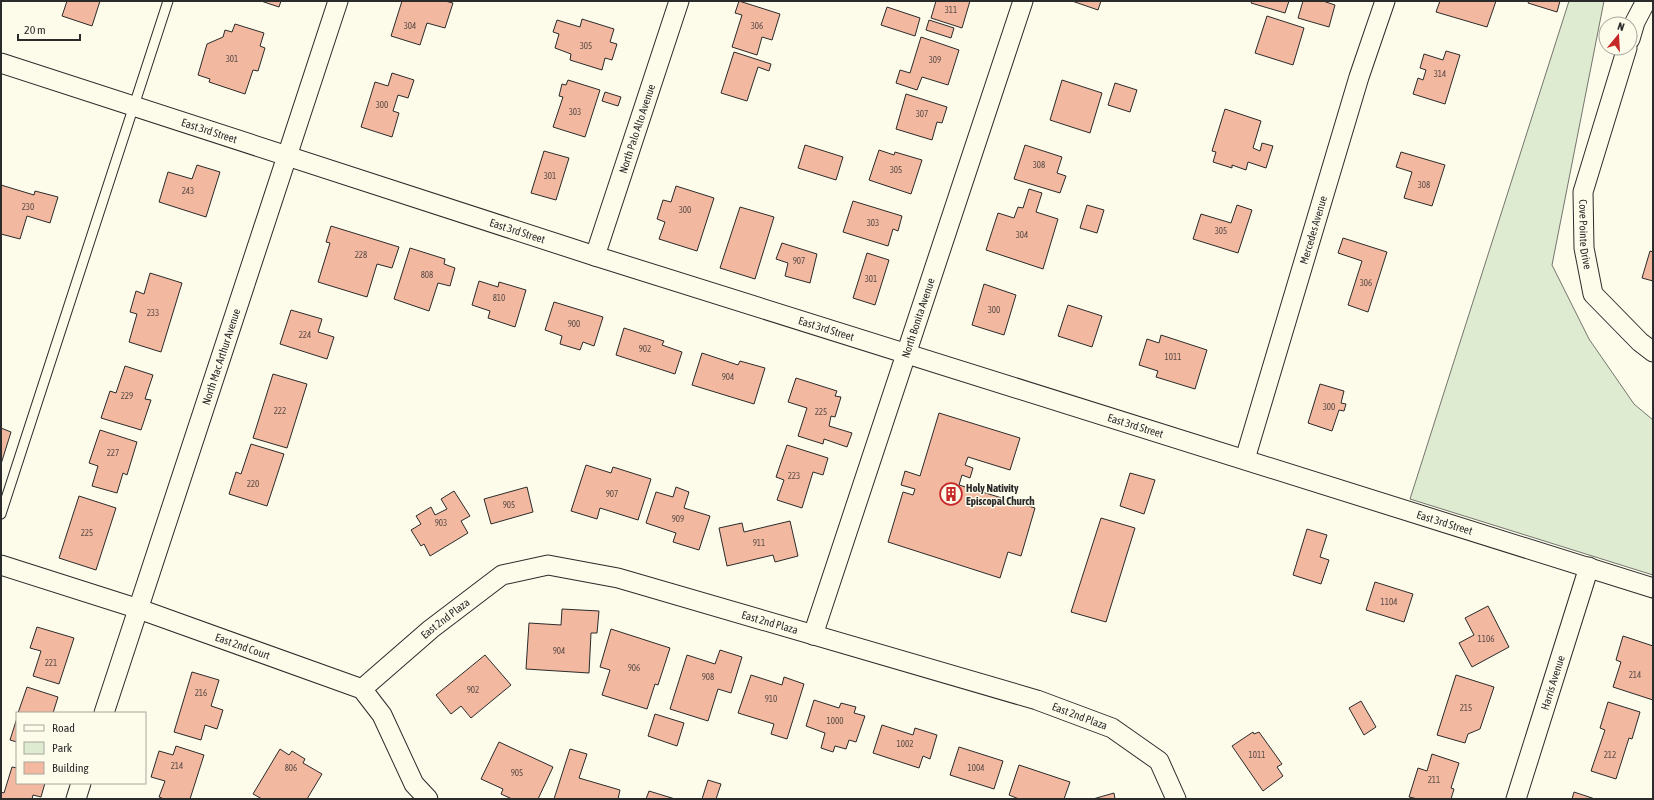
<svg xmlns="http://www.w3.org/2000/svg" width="1654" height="800" viewBox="0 0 1654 800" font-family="'Asap Condensed',sans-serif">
	<rect width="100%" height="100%" fill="#fdfbea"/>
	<path fill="#deebd1" stroke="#74746e" d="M1569,1H1604L1552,265L1589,339L1634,404L1653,420V575L1410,499Z"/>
	<path fill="#f2b8a0" stroke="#2b2b2b" d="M67,1H100L92,26L62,16Z
		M261,1H281L279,7Z
		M402,1H445L453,3L445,28L427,23L420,45L391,36Z
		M739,1L780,14L772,40L762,37L757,55L732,47L742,15L735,13Z
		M936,1H970L962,28L931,18Z
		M1072,1H1101L1098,10Z
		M1252,1H1289L1285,13L1251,3Z
		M1303,1H1323L1335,5L1329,27L1298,18Z
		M1440,1H1496L1487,27L1436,12Z
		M1529,1H1560L1557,12L1528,3Z
		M887,7L920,18L915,36L881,25Z
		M1267,16L1304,28L1293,65L1255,53Z
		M582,19L614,29L610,42L617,44L612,60L605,58L602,70L570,60L571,54L555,48L559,34L553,32L557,20L580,27Z
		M929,20L954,28L951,38L926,30Z
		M235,24L264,33L260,46L265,48L258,71L253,70L245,94L209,82L210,79L198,75L207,44L223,37L225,30L232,32Z
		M921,37L959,50L948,85L922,77L917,90L896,83L900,70L910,73Z
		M1446,51L1460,55L1445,104L1413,94L1418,78L1423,80L1426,70L1420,68L1424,54L1443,60Z
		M734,52L771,64L769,71L758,67L747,101L721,93Z
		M392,73L414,80L408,98L398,95L393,111L399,113L392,137L361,127L375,82L388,86Z
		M568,80L600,90L585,137L553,127L563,97L559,96L562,84L566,85Z
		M1062,80L1102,93L1090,133L1050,120Z
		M1115,83L1137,90L1130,112L1108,105Z
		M605,92L621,97L618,106L602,101Z
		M906,94L947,107L942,123L937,122L932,140L896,129Z
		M1225,109L1261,121L1253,148L1260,151L1262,143L1273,146L1266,168L1248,162L1246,170L1232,165V168L1213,162L1216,152L1212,151Z
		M805,145L843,157L836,180L798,168Z
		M1025,145L1062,157L1057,173L1066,176L1060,193L1014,179Z
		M879,150L894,155L895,152L922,160L911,194L869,180Z
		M544,151L569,158L556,200L531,193Z
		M1401,152L1445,165L1432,206L1404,198L1412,172L1396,167Z
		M197,165L220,172L206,217L159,202L168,172L192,179Z
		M1,185L34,195L35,191L58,197L50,223L27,216L20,239L1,234Z
		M676,186L714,198L697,251L659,239L665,222L657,219L663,200L671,202Z
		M1029,189L1042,193L1036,212L1058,219L1043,269L986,250L998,213L1014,218L1018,207L1023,208Z
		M853,201L902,216L898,231L893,229L888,246L843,232Z
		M1087,205L1104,210L1097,233L1080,228Z
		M1237,205L1252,210L1238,253L1193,239L1201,214L1231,223Z
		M740,207L774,217L755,279L720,268Z
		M331,226L399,247L392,268L377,264L367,297L318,282L330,243L326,242Z
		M1343,238L1387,252L1368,312L1348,305L1362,261L1338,253Z
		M782,243L817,254L810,283L785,276L788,263L776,259Z
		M410,248L445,259L444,264L455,268L450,286L438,283L429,311L394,299Z
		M1650,251L1653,252V281L1642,278Z
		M867,253L889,260L875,305L853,298Z
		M150,273L182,283L161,352L129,342L137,314L130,312L136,291L144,294Z
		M479,281L498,287L499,282L526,290L515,327L488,318L490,311L472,305Z
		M984,284L1016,295L1004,335L972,325Z
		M554,302L603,317L594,346L583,342L580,350L560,344L562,336L545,330Z
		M1068,305L1102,316L1092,347L1058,336Z
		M291,310L322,319L318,332L334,337L327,359L280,344Z
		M624,328L664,341L662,345L682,352L675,374L616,355Z
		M1161,335L1207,350L1195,389L1156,377L1158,371L1139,365L1147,339L1159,343Z
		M702,353L738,365L740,361L765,368L754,404L692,385Z
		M125,366L153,375L145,399L151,400L141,430L101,418L110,391L116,393Z
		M273,374L307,384L287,448L253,438Z
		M796,378L837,391L835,396L841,397L835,417L831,416L829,426L852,433L847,447L824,439L823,444L798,436L807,408L788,402Z
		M1320,384L1344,391L1341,403L1346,404L1344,411L1339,410L1332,431L1308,423Z
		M939,413L1020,438L1010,470L968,457L965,465L973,468L970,478L962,475L959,485L1035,508L1021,556L1008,552L1000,578L888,542L903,492L913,495L915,489L901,485L905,471L920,476Z
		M1,428L11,432L1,464Z
		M100,430L137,442L127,475L123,473L117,493L92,486L98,466L89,463Z
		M251,444L284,454L267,506L229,494L236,472L241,474Z
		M787,445L828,458L823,475L813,472L802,508L777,500L784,480L776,477Z
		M586,465L611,473L613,467L651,479L638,520L600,508L597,519L571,511Z
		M1130,473L1155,480L1144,514L1120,506Z
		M527,487L533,512L491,524L484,499Z
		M676,487L689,492L684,508L710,516L699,550L673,542L676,533L646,523L656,492L673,497Z
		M454,491L470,516L461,521L468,533L430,556L424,544L421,546L411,530L421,524L416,516L431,507L435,515L447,509L441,499Z
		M79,496L116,508L96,570L59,558Z
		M1101,518L1135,528L1106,622L1071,612Z
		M790,521L798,556L775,562L773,555L727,566L719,528L742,523L744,532Z
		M1307,529L1327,535L1320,557L1329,560L1321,584L1293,575Z
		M1375,582L1413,594L1404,622L1366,610Z
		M1488,606L1509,647L1472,667L1459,643L1474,635L1465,618Z
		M562,609L599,611L597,633H591L589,673L526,669L529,623L561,625Z
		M37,627L74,638L59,684L33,676L41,651L30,648Z
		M611,629L670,648L658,685L655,684L647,709L602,695L610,670L600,667Z
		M1623,636L1653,646V700L1613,687L1621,662L1616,660Z
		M720,650L742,657L731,693L718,689L708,721L670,709L687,655L715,664Z
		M485,655L511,685L471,718L461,706L451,714L436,695Z
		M192,672L219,680L211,706L223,710L217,729L205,725L201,740L174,732Z
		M751,675L782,685L784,677L804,684L787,739L771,734L774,724L738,713Z
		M1456,675L1494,687L1480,729L1468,734L1465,743L1437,735Z
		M27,687L58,697L53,713H18Z
		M814,700L839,708L841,703L856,707L854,713L865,716L856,742L849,740L846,749L835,746L833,752L821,748L825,733L806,726Z
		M1361,701L1376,727L1364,735L1349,708Z
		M1608,702L1640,712L1632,739L1629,738L1616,779L1591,771L1605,730L1600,728Z
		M655,714L684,723L677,746L648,736Z
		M17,718V742L10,740Z
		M882,725L913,735L915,728L937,735L930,759L923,756L919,768L873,753Z
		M1253,732L1254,734L1259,732L1282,764L1277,767L1283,776L1263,791L1232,746Z
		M499,742L553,767L538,799H512L501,794L503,789L481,779Z
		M176,746L204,755L190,799H164L159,797L165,781L151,777L159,751L173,755Z
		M959,747L1003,761L994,789L950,775Z
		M280,749L289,755L292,751L305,759L303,763L322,774L307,799H262L253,794Z
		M570,749L587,754L579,778L620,790L618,799H554Z
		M1432,754L1459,763L1451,788L1454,789L1451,799H1418L1409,797L1418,768L1427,771Z
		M1019,765L1070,782L1064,799H1019L1009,795Z
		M12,767L17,768V783H45L41,797L33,795L32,799H1V792L4,793Z
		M708,780L721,784L716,799H702Z
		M649,791L675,799H646Z
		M1574,792L1595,799H1572Z
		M1114,793L1115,799H1093Z"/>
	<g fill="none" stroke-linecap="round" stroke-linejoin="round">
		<g stroke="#2b2b2b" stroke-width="11">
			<path id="service" d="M1,514L168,1"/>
		</g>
		<g stroke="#2b2b2b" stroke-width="21">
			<g id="minor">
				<path d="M1630,39L1635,22L1646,1"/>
				<path id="s1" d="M1627,48L1583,192L1584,248L1593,294L1640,342L1653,352"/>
				<path id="s2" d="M1,63L595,256L1653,588"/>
				<path id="s3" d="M595,256L679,1"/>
				<path id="s4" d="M1245,459L1359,77L1385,1"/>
				<path id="s5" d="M1,565L139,609L362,689L382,715L414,784L428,799"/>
				<path id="s6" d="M813,635L1023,1"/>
				<path id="s7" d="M362,689L431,629L502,575L548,565L618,578L1037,700L1112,728L1159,761L1176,799"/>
				<path id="s8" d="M104,713L338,1"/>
				<path d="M76,799L81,783"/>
				<path id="s9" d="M1516,799L1589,567"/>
			</g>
		</g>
		<use href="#service" stroke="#fdfbea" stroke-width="9"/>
		<use href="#minor" stroke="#fdfbea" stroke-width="19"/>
	</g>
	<defs>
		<g id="building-ring" transform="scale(1.15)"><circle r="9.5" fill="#fdfbea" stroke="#c62828" stroke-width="1.5"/><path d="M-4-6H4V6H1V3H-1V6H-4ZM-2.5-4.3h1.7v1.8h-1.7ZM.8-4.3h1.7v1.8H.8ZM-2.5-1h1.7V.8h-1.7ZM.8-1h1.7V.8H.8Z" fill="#c62828"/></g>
	</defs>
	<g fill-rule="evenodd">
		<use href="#building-ring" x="951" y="494"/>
	</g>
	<g text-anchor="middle" stroke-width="3" stroke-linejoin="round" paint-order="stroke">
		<g font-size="9" fill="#5d4e48">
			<text x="951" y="13">311</text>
			<text x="410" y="29">304</text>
			<text x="757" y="29">306</text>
			<text x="586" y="49">305</text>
			<text x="232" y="62">301</text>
			<text x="935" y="63">309</text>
			<text x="1440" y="77">314</text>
			<text x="382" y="108">300</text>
			<text x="575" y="115">303</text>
			<text x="922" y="117">307</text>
			<text x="1039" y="168">308</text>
			<text x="896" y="173">305</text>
			<text x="550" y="179">301</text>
			<text x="1424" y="188">308</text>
			<text x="188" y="194">243</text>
			<text x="28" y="210">230</text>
			<text x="685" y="213">300</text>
			<text x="873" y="226">303</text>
			<text x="1221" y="234">305</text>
			<text x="1022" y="238">304</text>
			<text x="361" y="258">228</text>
			<text x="799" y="264">907</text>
			<text x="427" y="278">808</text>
			<text x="871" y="282">301</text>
			<text x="1366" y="286">306</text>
			<text x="499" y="301">810</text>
			<text x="994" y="313">300</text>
			<text x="153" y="316">233</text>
			<text x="574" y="327">900</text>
			<text x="305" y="338">224</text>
			<text x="645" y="352">902</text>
			<text x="1173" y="360">1011</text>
			<text x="728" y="380">904</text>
			<text x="127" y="399">229</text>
			<text x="1329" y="410">300</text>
			<text x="280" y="414">222</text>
			<text x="821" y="415">225</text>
			<text x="113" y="456">227</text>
			<text x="794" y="479">223</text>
			<text x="253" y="487">220</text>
			<text x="612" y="497">907</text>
			<text x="509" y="508">905</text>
			<text x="678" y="522">909</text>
			<text x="441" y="526">903</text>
			<text x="87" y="536">225</text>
			<text x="759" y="546">911</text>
			<text x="1389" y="605">1104</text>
			<text x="1486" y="642">1106</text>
			<text x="559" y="654">904</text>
			<text x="51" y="666">221</text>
			<text x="634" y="671">906</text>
			<text x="1635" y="678">214</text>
			<text x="708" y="680">908</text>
			<text x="473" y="693">902</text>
			<text x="201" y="696">216</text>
			<text x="771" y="702">910</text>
			<text x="1466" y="711">215</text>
			<text x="835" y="724">1000</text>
			<text x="905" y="747">1002</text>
			<text x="1257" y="758">1011</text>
			<text x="1610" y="758">212</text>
			<text x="177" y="769">214</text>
			<text x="291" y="771">806</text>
			<text x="976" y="771">1004</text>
			<text x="517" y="776">905</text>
			<text x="1434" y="783">211</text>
		</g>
		<g font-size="11" fill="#2b2b2b" stroke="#fdfbea">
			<text dy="4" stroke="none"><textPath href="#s3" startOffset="134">North Palo Alto Avenue</textPath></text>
			<text dy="4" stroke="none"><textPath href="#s2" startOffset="219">East 3rd Street</textPath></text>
			<text dy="4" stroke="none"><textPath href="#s4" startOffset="239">Mercedes Avenue</textPath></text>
			<text dy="4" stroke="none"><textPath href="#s2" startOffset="543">East 3rd Street</textPath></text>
			<text dy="4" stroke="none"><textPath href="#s1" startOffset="193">Cove Pointe Drive</textPath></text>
			<text dy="4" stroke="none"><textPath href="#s6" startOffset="334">North Bonita Avenue</textPath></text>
			<text dy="4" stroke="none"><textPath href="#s2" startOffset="867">East 3rd Street</textPath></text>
			<text dy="4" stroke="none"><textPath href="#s8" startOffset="375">North Mac Arthur Avenue</textPath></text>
			<text dy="4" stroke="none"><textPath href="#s2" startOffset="1191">East 3rd Street</textPath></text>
			<text dy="4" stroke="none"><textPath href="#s2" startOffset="1515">East 3rd Street</textPath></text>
			<text dy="4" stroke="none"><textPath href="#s7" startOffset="109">East 2nd Plaza</textPath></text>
			<text dy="4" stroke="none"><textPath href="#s7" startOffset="457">East 2nd Plaza</textPath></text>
			<text dy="4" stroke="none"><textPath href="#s5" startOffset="255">East 2nd Court</textPath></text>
			<text dy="4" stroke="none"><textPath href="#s9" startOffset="122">Harris Avenue</textPath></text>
			<text dy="4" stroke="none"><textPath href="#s7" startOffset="781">East 2nd Plaza</textPath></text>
		</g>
		<g font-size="11" font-weight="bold" fill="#2b2b2b" stroke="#fdfbea" text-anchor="start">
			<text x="966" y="492">Holy Nativity<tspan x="966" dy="13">Episcopal Church</tspan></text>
		</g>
	</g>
	<rect width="1654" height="800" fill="none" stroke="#2b2b2b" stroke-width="4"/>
	<rect x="16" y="712" width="130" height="72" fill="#fdfbea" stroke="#a9a89e"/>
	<rect x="24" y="725" width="20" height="6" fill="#fdfbea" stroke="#a9a89e"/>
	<text x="52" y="732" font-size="12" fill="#2b2b2b">Road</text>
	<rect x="24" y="742" width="20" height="12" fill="#deebd1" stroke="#a9a89e"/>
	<text x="52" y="752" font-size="12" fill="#2b2b2b">Park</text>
	<rect x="24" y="762" width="20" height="12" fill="#f2b8a0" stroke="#a9a89e"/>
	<text x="52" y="772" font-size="12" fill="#2b2b2b">Building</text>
	<g transform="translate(1618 36) rotate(18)"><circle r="19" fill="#fdfbea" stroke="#a9a89e"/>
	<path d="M0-3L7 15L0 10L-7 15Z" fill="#c62828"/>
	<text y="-6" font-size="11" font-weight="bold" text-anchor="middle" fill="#2b2b2b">N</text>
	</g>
	<path d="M18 34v6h62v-6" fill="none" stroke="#2b2b2b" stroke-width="2"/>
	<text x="24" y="34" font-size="12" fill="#2b2b2b" stroke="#fdfbea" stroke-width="3" paint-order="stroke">20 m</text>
</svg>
